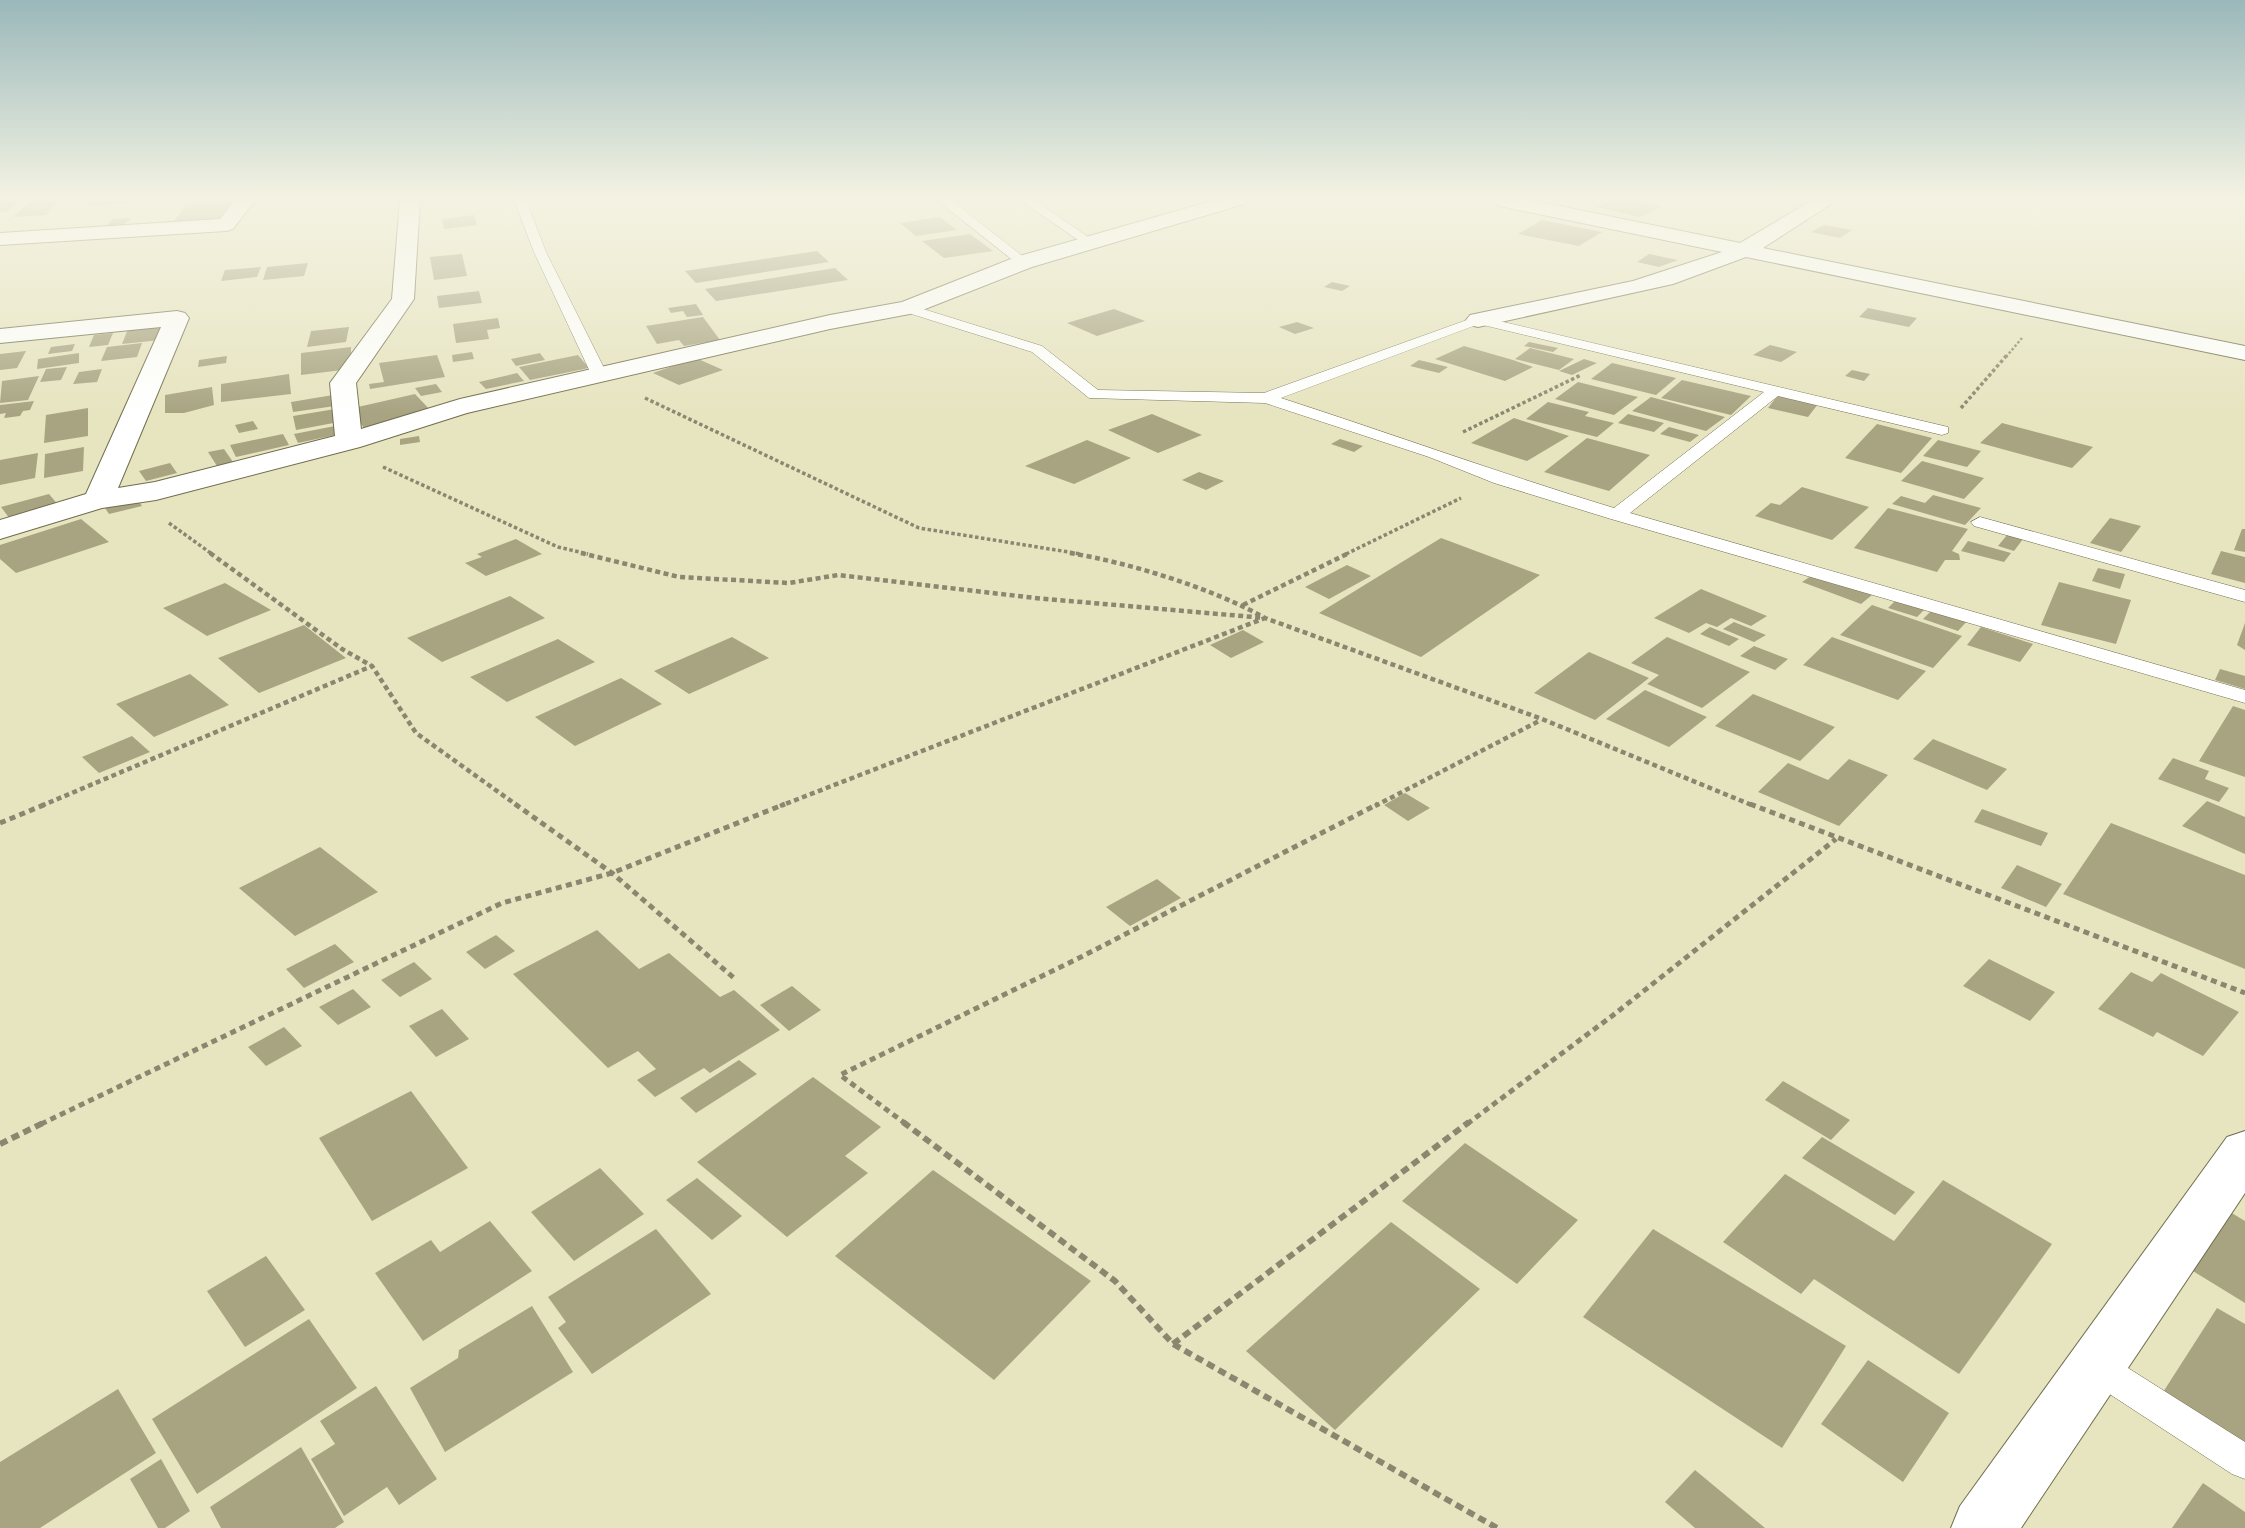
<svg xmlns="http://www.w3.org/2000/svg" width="2245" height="1528" viewBox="0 0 2245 1528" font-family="'Noto Sans',sans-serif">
	<rect width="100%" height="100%" fill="#e7e4c0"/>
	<path fill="#a8a482" d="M0,200H21L8,211L0,212Z
		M32,200H59L46,215L13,217Z
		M91,200H145V202L85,206Z
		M237,200L225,218L173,222L187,204Z
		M1600,200H1635L1663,206L1640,217L1596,207L1606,203Z
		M474,215L477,225L444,229L442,219Z
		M940,217L957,230L916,236L900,223Z
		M131,218L124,225L106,226L113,219Z
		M1542,220L1602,232L1579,246L1518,234Z
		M1824,225L1852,230L1840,238L1811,232Z
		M970,234L993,251L944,258L922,241Z
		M817,251L829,262L696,283L685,271Z
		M462,254L467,276L434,280L430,257Z
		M1649,254L1678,260L1659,267L1637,262Z
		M308,263L304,276L263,280L267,267Z
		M261,267L257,277L221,281L225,270Z
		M835,268L848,280L716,301L705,289Z
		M1332,282L1350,286L1342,291L1324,287Z
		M479,291L482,303L439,308L437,296Z
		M696,304L703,315L687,317L683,311L671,313L668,308Z
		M1868,308L1917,318L1909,327L1859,317Z
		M1114,309L1145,321L1097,336L1067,323Z
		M703,317L720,340L684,346L679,340L657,344L646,326Z
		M498,318L500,328L487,330L489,339L456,343L453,324Z
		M1297,322L1314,328L1295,334L1279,327Z
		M166,324L161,340L122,344L128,329Z
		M349,327L346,342L307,347L311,331Z
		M113,333L108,345L89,347L94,335Z
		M1529,342L1558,348L1553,352L1524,346Z
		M142,343L137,357L101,361L107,347Z
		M75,344L72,351L48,354L51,347Z
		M1770,345L1797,352L1781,362L1753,355Z
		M1464,346L1513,360L1533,367L1505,381L1435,359Z
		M351,347V369L301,375V353Z
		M1530,348L1574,359L1559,370L1515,359Z
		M26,351L17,368L0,370V354Z
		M472,352L474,359L453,362L452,355Z
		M79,353V363L37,369L38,359Z
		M540,353L545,360L516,366L511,359Z
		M437,355L445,377L370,389L369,384L384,382L379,363Z
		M578,355L589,368L530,380L519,367Z
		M227,356L226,363L198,367L199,360Z
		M696,358L723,370L679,385L653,373Z
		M1584,359L1597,363L1572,375L1559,371Z
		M1419,360L1448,367L1439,373L1410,366Z
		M1612,363L1676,378L1656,395L1591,379Z
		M67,367L61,380L40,382L46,369Z
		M102,369L97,382L73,384L79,372Z
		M1852,370L1870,374L1864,381L1845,376Z
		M517,373L524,381L486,389L479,382Z
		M289,374L291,394L221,402V384Z
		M39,376L28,400L0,403L2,381Z
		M1682,380L1751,396L1731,415L1661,398Z
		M1578,382L1638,397L1614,415L1555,399Z
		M436,384L442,392L421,396L415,388Z
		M212,387L214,405L184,413H165V395Z
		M415,394L433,413L365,429L349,409Z
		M333,395L335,406L293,412L291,402Z
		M1778,395L1818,404L1808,417L1768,408Z
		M1651,397L1725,417L1706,431L1632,411Z
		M34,401L30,410L23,411L20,416L4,418L6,413L0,414V405Z
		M1548,402L1589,412L1585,416L1614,423L1597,437L1526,419Z
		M88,408V436L44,443L46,415Z
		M335,409L339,422L296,430L293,416Z
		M1152,414L1202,435L1158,453L1108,430Z
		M1628,414L1664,423L1654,432L1618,423Z
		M1514,418L1569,436L1527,461L1471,443Z
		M253,421L258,429L239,433L235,425Z
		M2002,423L2093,447L2072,468L1980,443Z
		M1877,424L1932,438L1901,473L1845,458Z
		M335,426L340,434L298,443L294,434Z
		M1669,427L1699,435L1690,442L1660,434Z
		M283,434L289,445L236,457L230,445Z
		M419,436L420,442L400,445V439Z
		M1587,438L1650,455L1609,491L1544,472Z
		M1340,439L1363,446L1354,452L1331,444Z
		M1087,440L1131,458L1074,484L1025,466Z
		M1938,440L1981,451L1967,467L1923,456Z
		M84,447L83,471L44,478L45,454Z
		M224,449L233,462L217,466L208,452Z
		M38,453L35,478L0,485V460Z
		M1922,461L1984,478L1964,499L1901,481Z
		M170,463L177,473L146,481L139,471Z
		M1199,472L1224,481L1206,490L1182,480Z
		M1802,487L1869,507L1832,540L1755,516L1771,503L1780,505Z
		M49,494L59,506L10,519L1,507Z
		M1933,495L1981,508L1965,525L1892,504L1901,496L1925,503Z
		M136,497L142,506L109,514L103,505Z
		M1888,508L1968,529L1952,551L1959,554L1960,560H1945L1937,572L1854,548Z
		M2110,518L2141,526L2121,552L2090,543Z
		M81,519L109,542L16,573L0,559V545Z
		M2242,529H2245V552L2234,550Z
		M2007,535L2023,539L2014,551L1998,546Z
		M1441,538L1540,575L1421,657L1319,613Z
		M516,539L542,554L486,576L465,563L482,557L477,554Z
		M1968,541L2011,553L2004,562L1961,551Z
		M2221,551L2245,557V583L2211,574Z
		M1347,565L1371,576L1329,599L1305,587Z
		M2098,568L2125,574L2120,589L2092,581Z
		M1814,574L1872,595L1861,604L1802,582Z
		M2059,582L2131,600L2116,644L2041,625Z
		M225,583L271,610L207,636L163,608Z
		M1701,589L1767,616L1751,626L1731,618L1717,627L1706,623L1689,633L1654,618Z
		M510,596L545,618L442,662L407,638Z
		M1898,598L1926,608L1917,617L1888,608Z
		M1872,605L1962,636L1933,668L1840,635Z
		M1933,609L1968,620L1958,631L1923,619Z
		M1734,622L1766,635L1754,642L1723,629Z
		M2245,623V650L2237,645Z
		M304,625L346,658L259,693L218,658Z
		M1710,627L1739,639L1729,646L1700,634Z
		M1981,627L2033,644L2020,662L1967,645Z
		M1243,630L1264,642L1231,658L1210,645Z
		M732,637L769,658L689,694L654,671Z
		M1667,637L1750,672L1702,708L1647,684L1659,675L1631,663Z
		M1832,637L1926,671L1898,700L1803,665Z
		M558,639L595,662L507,702L470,677Z
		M1754,646L1788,659L1775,670L1740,656Z
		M1589,652L1649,678L1595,720L1534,693Z
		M2220,669L2245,676V689L2215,680Z
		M190,674L229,705L154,737L116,704Z
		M621,678L662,704L575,746L535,717Z
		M1645,690L1707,717L1669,747L1606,719Z
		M1753,694L1835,727L1800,761L1715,726Z
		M2233,706L2245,710V777L2199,761Z
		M132,736L150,752L99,773L82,757Z
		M1933,739L2007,769L1987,790L1913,759Z
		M2173,758L2209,771L2205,779L2229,788L2219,802L2158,779Z
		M1849,759L1888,775L1839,826L1758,792L1788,763L1828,780Z
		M1405,793L1430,808L1408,821L1384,805Z
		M2207,801L2245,817V854L2182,826Z
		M1982,809L2048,833L2041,846L1974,822Z
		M2111,823L2245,875V969L2063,894Z
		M320,847L378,892L295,936L239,888Z
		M2017,865L2062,884L2046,907L2001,888Z
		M1157,879L1181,898L1130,926L1106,907Z
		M597,930L639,969L669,953L720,997L734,990L780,1030L710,1073L704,1068L655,1097L637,1080L656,1069L638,1051L608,1068L513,974Z
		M496,935L515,951L485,969L466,952Z
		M335,944L354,962L304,988L286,969Z
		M1989,959L2055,992L2030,1021L1963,986Z
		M414,962L432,979L400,997L381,980Z
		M2131,972L2152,982L2161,973L2239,1012L2203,1056L2157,1032L2153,1037L2098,1009Z
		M792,986L821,1010L789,1031L760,1005Z
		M353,989L371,1007L338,1025L319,1007Z
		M442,1009L469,1039L436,1057L409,1026Z
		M284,1027L302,1046L266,1066L248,1047Z
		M739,1060L757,1074L696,1113L680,1098Z
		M813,1077L881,1127L845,1156L868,1173L787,1237L697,1162Z
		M1783,1081L1850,1120L1831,1140L1765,1100Z
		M411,1091L468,1168L372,1221L319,1138Z
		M1822,1137L1915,1192L1895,1215L1802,1158Z
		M1465,1143L1578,1220L1517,1284L1402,1201Z
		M600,1168L644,1214L574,1261L531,1212Z
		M933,1170L1091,1281L994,1380L835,1256Z
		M1785,1174L1894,1241L1943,1180L2052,1244L1959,1374L1814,1279L1801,1294L1723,1242Z
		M697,1178L742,1216L712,1240L666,1200Z
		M2220,1206L2245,1221V1303L2175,1260Z
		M490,1221L532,1271L423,1341L375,1273L431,1240L440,1252Z
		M1391,1222L1480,1289L1335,1430L1246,1351Z
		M656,1229L711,1294L592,1374L558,1328L566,1322L548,1297Z
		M1653,1229L1846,1346L1782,1448L1583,1317Z
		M266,1256L305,1310L245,1347L207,1291Z
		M532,1306L573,1372L445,1452L410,1388L458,1358L459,1350Z
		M2217,1308L2245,1324V1455L2158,1400Z
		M309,1319L357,1388L197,1494L152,1419Z
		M1868,1360L1949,1413L1903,1482L1821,1424Z
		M376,1386L437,1479L399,1505L387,1487L344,1516L311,1459L335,1444L320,1421Z
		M118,1389L156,1453L40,1528H0V1462Z
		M301,1447L344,1522L335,1528H221L210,1507Z
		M161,1459L190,1511L165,1528H158L130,1479Z
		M1695,1470L1765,1528H1695L1665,1502Z
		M2203,1483L2245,1512V1528H2172Z"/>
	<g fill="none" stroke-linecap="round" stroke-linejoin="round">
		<g stroke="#706d4d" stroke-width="1">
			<path id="lane" d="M514,200H526L546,252L608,376L605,379L600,381L592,376L534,252Z
				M937,200H951L1030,262L1019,265Z
				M1020,200H1034L1097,243L1087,246Z
				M907,304L1042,346L1098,390L1264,393L1478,316L1948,427V433L1942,435L1778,396L1630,513L2245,690V703L1611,519L1494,483L1429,457L1265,403L1089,398L1032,352L902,311V305ZM1479,324L1764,392L1614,508C1502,474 1392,434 1281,398Z
				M1980,517L2245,590V602L1974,526L1971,522Z
				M2097,1351L2109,1356L2245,1442V1479L2232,1474L2085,1378L2080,1367L2085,1356Z"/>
		</g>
		<g stroke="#706d4d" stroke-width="2">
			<path id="street" d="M235,200H255L233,229L226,231L0,245V233L220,219Z
				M400,200H420L414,299L356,383L361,429L460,399L830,315L902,302L1016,257L1215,200H1247L1244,204L1032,267L915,313L830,329L467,413L360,447L156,500L102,508L0,539V520L86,494L161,327L0,343V329L177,311L185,313L189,318L118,488L155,482L335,436L330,383L392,299Z
				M1490,200H1530L1740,243L1813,200H1837L1763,248L2245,346V360L1746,257L1673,284L1478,327L1470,325L1466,320L1470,315L1633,281L1722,252L1500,206Z"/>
		</g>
		<g stroke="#706d4d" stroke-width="2">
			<path id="secondary" d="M2245,1131V1193L2021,1528H1951L1960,1506L2227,1137Z"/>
		</g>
		<path stroke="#89876f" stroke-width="2.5" stroke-dasharray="2.5 2" stroke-linecap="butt" d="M2006,357L2022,338"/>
		<path stroke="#89876f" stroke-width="3.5" stroke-dasharray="3.5 2.5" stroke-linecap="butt" d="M645,398L919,528L1081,554
			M1961,408L2007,355
			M1463,432L1581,375
			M383,467L558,547L588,554
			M169,523L212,554
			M1346,554L1461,498"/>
		<path stroke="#89876f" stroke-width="4.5" stroke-dasharray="5 3.5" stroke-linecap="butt" d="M210,553L342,649L372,666L416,733L518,806
			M581,553L679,577L789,583L838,575L1035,598L1265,618L780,806
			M1070,553C1130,563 1212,588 1265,618L1542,719L1754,806
			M1243,605L1349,553
			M41,806L372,666
			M1375,806L1541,720"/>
		<path stroke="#89876f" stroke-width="5" stroke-dasharray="6 4.5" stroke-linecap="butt" d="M515,804L612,873L734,978
			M1750,804L2245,993
			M0,823L46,804
			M41,1124L502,903L612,873L785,804
			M906,1124L840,1075L1081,957L1378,804
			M1467,1124L1612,1016L1836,839"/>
		<path stroke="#89876f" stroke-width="6" stroke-dasharray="8 5" stroke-linecap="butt" d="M903,1122L1115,1281L1173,1344L1497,1528
			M0,1144L45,1122
			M1173,1344L1469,1122"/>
		<use href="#lane" fill="#fff" fill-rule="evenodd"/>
		<use href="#street" fill="#fff" fill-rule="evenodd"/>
		<use href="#secondary" fill="#fff" fill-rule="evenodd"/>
	</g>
	<linearGradient id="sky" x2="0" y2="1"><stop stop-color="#9ab8ba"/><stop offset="0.48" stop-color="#f4f3e3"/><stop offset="1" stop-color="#f4f3e3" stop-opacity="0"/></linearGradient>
	<rect width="2245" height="414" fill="url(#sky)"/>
</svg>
